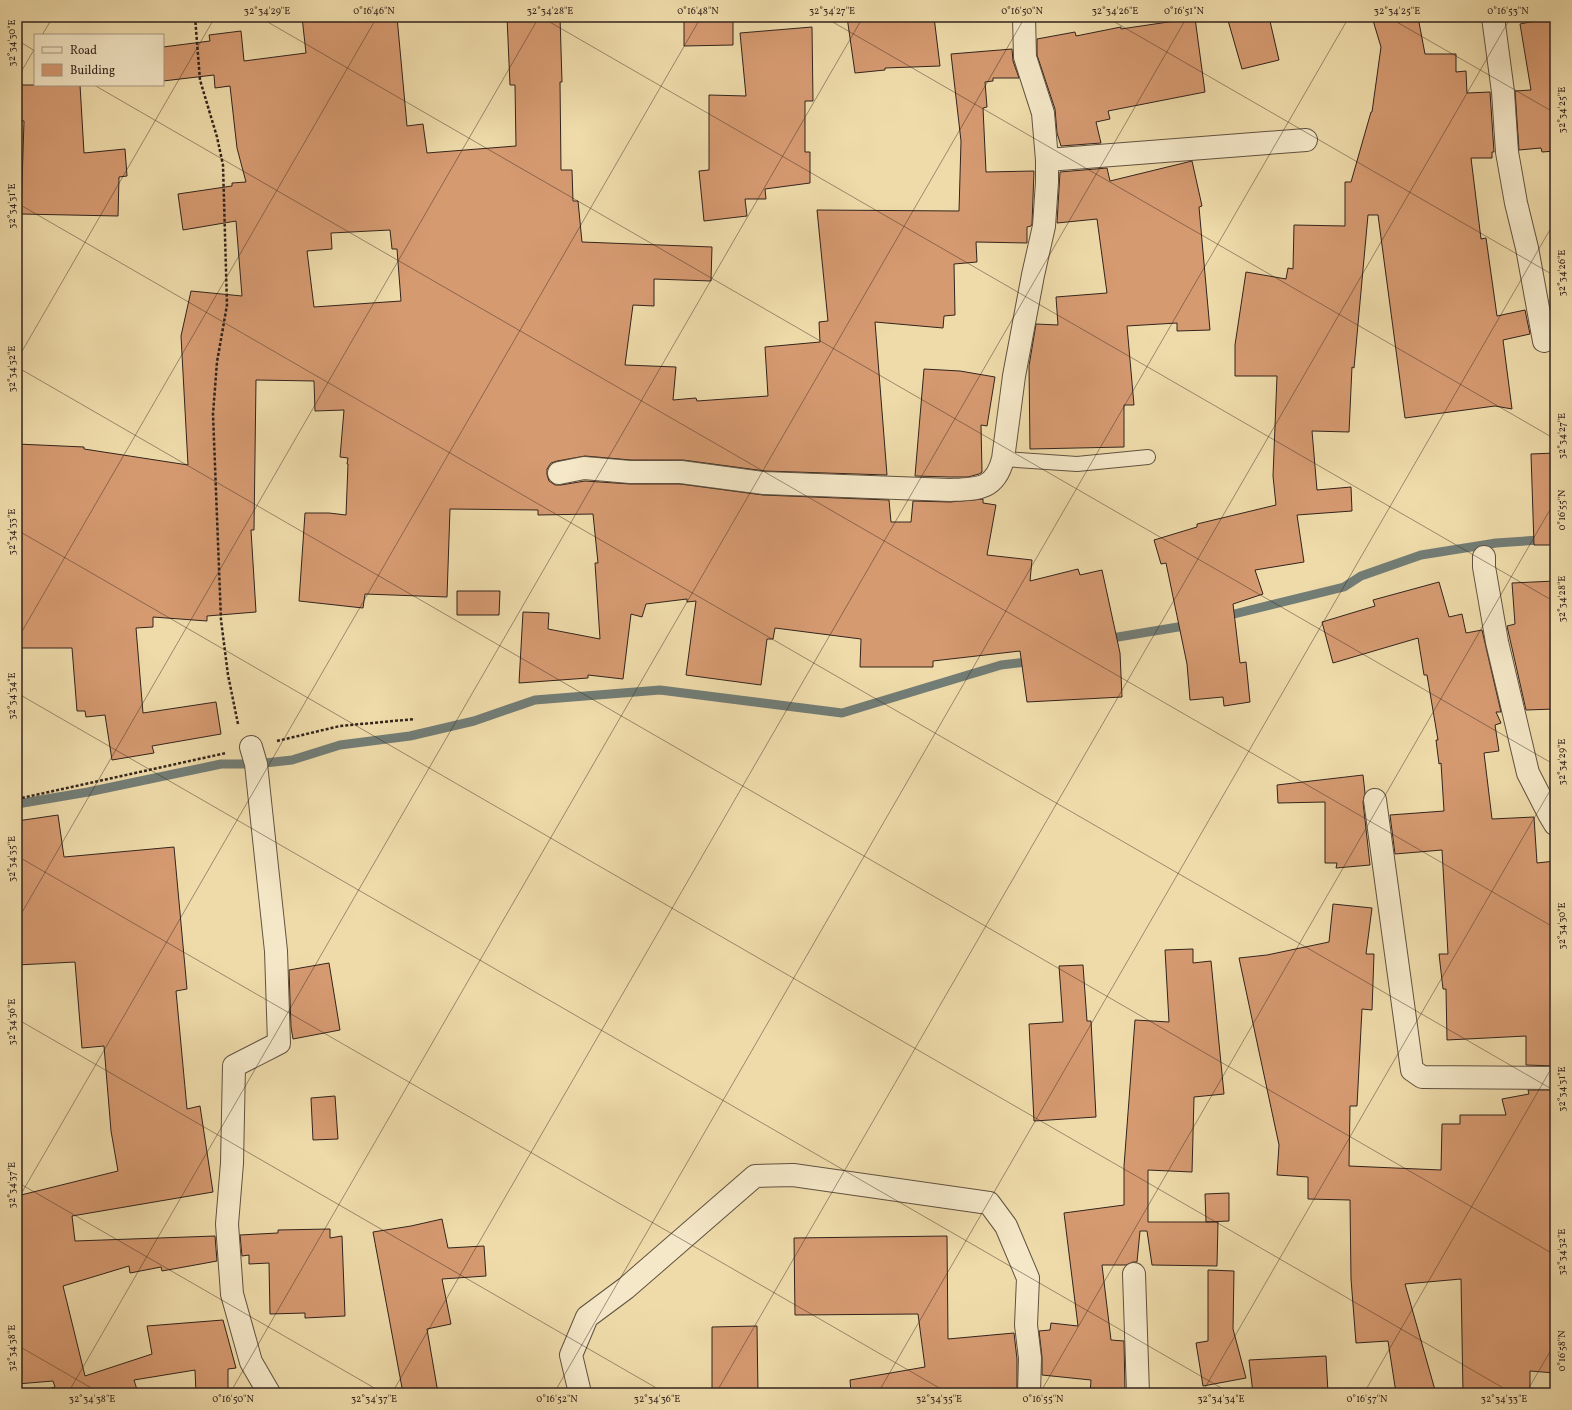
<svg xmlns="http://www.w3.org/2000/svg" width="1572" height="1410" viewBox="0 0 1572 1410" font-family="Vollkorn,serif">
	<rect width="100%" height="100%" fill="#efdbaa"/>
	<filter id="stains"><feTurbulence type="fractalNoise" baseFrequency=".005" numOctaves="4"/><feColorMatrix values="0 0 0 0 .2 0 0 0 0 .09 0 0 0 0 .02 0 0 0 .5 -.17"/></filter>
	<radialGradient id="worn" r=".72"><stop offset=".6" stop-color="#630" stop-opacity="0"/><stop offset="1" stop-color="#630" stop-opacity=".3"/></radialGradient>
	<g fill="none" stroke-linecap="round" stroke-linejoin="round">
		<path stroke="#727d76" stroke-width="9" d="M1222,617L1344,587L1361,576L1421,555L1496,543L1555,539
			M1106,639L1190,625
			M17,804L88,792L221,764H256L292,760L340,745L410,736L474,721L535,700L660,690L842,713L1001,665L1034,661"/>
	</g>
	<path fill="#d69a71" stroke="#32241c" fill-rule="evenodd" d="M302,17H397L407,126L423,124L427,153L516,146L515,85H510L507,17H560L562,82H560L561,170H572L573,201H578L582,242L712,247L711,281L654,279V306L633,305L625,365L676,367L673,400L696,398L697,401L768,396L765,347L820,342L819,322L828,321L817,210L959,211L961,141L951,54L1012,49L1013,61L1019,78H993V81L985,82L987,107L983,108L986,172L1034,171L1032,224L1031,226L1027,227V243L976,242L977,262L954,264L955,315L944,316L943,328L875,322L887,475L765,471L683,460H631L585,456L557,461L551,463L547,469V475L549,481L555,485H561L585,481L630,484H680L763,495L889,500L891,522H911L913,501L950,502L983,499V503L996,505L987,555L1032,560L1030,581L1078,569L1080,575L1102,570L1120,653L1122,697L1027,702L1020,651L933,661V667H860L861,639L775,628L773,639H767L761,685L686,675L696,601L687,602V599L646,604L642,617L631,614L623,679L588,675V678L519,683L523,612L549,613L548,629L600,639L595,563H598L593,514L538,515V510L450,509L447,597L365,594L363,608L299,601L305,513H329L346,515L348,464H347L348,458L340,457L344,410L315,411L314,381L256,380L254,530H251L256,612L207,616V621L153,617V627L136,628L143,713L216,702L221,734L152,746L154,753L112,760L105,715L86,717L85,711H77L72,648H17V526L19,494H17V444L84,447V449L188,465L181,336L191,291L242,296L236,221L183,230L178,194L232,186V183L246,182L237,148L230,86L215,88L214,75L163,81V47L210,41L209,35L241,31L244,61L306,53ZM390,230L392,249H397L401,301L314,307L307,251L332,249L331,233Z
		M684,17H733V45L684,46Z
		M847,17H934L940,66L885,68V70L855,73Z
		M1227,17H1269L1279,60L1242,69Z
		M1372,17H1418L1425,54H1456V72L1466,71L1467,93L1490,92L1494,152H1492V158H1471L1481,239L1486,238L1497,316L1525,310L1530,334L1503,340L1512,409L1495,406L1405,418L1378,215H1368L1354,368L1352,367L1349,432L1312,431L1317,490L1351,487L1352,511L1297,515L1304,562L1255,570L1263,594L1233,604L1240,663L1246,662L1250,702L1224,706L1223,697L1190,700L1187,664L1166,563L1161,564L1154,540L1197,527V524L1276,505L1273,476L1277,376H1235V345L1246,272L1286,279L1288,268L1293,269L1294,225L1345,226V182H1351L1371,112H1372L1381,47Z
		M1555,17V151L1542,152L1541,148L1519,150L1515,91L1531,90L1520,24Z
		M1195,18L1205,92L1108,111L1110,119L1096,122L1101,143L1061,146L1057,133L1055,109L1037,55V39L1075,32L1076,36L1121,27V29Z
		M812,27L813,101H805V152H810V183L765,189L766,199H745L747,216L704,221L699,171L709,170V95L746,96L740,33Z
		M17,85H80L84,153L125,149L127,176L119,177L118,216L21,214L24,121H17Z
		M1192,161L1202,206L1199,207L1210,330L1177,331V323L1127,326L1134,405H1124V447L1030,449L1029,366L1036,324L1058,325L1056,297L1107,293L1097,219L1057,223L1060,172L1107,168L1110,181Z
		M924,369L960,371L995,377L987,426L981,425L982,472L979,474L968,477H950L915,476Z
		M1555,453V545H1534L1531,454Z
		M1555,581V709L1526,710L1507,626L1515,624L1512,583Z
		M1439,582L1449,617L1462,614L1466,633L1482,630L1501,712H1496L1501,723L1495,725L1499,751L1484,753L1492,819L1534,817L1537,863L1555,861V1066L1526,1065V1036L1447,1040L1446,989H1443L1439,954H1448L1442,850L1395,854L1390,815L1444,811L1441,763L1439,764L1436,740H1438L1427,675H1424L1418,638L1333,663L1322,622L1375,606L1373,600Z
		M457,591H500L499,615H457Z
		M1363,775L1365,793L1363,802L1370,865L1336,868L1337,863H1325V802L1278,803L1277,785Z
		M58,815L64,857L174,847L187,989L176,991L187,1109L200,1106L213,1192L72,1216L75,1241L215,1236L217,1261L162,1271L161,1267L130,1273L129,1266L63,1286L85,1376L152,1354L147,1326L223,1320L236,1368L228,1369V1393H196L195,1370L134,1380L138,1393H49L48,1389L55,1387L53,1381L17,1384V1196L118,1171L111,1131L104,1046L82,1048L75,962L17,965V821Z
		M1333,904L1372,908L1366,954H1374L1372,1010L1362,1009L1357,1106H1350L1349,1166L1441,1170L1442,1124H1460V1115H1506L1502,1099L1529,1094L1528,1090H1555V1373L1530,1371V1393H1463L1461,1279L1405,1284L1435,1390L1413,1393H1396L1388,1341L1356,1343L1351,1279L1350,1200L1308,1199V1177L1277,1175L1279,1145L1239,958L1267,955L1329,942Z
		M1193,949V963L1211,961L1224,1094L1194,1097L1192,1172L1148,1170V1222H1218L1217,1266L1152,1265L1147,1231H1140L1137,1262H1133L1126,1265H1102L1111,1340L1124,1341L1125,1393H1090L1091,1380L1042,1375V1357L1039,1331L1050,1330L1051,1323L1078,1326L1064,1213L1124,1205V1166L1135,1020L1169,1022L1165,950Z
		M329,963L340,1030L293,1039L291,1027L289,970Z
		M1083,965L1087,1021H1091L1096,1117L1034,1121L1029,1024L1063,1022L1059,966Z
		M335,1096L338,1139L313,1140L311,1098Z
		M1229,1193V1221L1206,1222L1205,1194Z
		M442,1219L448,1248L484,1246L486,1276L442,1279L451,1324L427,1329L438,1393H403L373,1232L411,1226Z
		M330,1229V1238L342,1236L345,1316L305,1318V1313L270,1314L269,1263L249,1264V1255L242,1256L240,1235L278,1233V1230Z
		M947,1236L948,1339L1014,1333L1017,1359V1393H851L850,1380L925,1367L918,1314L795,1315L794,1238Z
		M1208,1270L1234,1271L1233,1329L1246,1378L1203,1386L1196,1343L1208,1341Z
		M757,1326L758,1393H712V1327Z
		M1326,1356L1328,1393H1253L1249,1360Z"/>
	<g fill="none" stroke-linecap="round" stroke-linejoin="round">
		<g stroke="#615240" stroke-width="16">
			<path id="lane" d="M1003,459L1077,464L1148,457"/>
		</g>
		<g stroke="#615240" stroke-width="24">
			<path id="street" d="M1493,17L1503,92L1507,152L1516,203L1527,248L1544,341
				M1047,160L1306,140
				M559,473L584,468L630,472H681L764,483L950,490C978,489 995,490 1003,459L1014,376L1033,275L1044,226L1047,182V160L1043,113L1025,57L1024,17
				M1484,557V567L1497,642L1528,773L1549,814L1555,824
				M251,747L256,764L276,951L279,1043L234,1066L232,1163L227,1224L232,1294L251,1362L269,1393
				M1375,800L1412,1070L1422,1077L1555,1078
				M1134,1274L1138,1393
				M580,1393L571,1355L587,1317L626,1288L755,1176L793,1175L989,1203L1006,1226L1028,1278L1026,1325L1030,1358L1029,1393"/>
		</g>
		<path stroke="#32241c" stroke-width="2.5" stroke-dasharray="3 2" stroke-linecap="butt" d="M195,17L200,80L217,137L223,165L227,305L217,362L213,414L221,620L228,675L238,724
			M277,741L340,726L415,719
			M17,799L226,753"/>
		<use href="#lane" stroke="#f5e8c8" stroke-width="14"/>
		<use href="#street" stroke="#f5e8c8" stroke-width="22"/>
	</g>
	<path fill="none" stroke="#32241c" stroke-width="1" stroke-opacity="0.45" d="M259,17L1555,765M541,17L1555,602M824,17L1555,439M1106,17L1555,276M1388,17L1555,113M42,35L53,17M17,40L35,51M17,79L35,48M94,85L1555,928M17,203L1555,1091M17,360L215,17M17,367L1555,1255M17,530L1512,1393M17,640L377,17M17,693L1230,1393M17,856L948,1393M17,921L539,17M17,1019L665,1393M17,1182L383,1393M17,1201L701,17M17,1345L100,1393M68,1393L863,17M230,1393L1025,17M392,1393L1187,17M554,1393L1349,17M716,1393L1511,17M878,1393L1555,221M1040,1393L1555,501M1202,1393L1555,782M1364,1393L1555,1062M1526,1393L1555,1343"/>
	<rect width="1572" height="1410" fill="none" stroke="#efdbaa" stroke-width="44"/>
	<rect x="34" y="34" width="130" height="52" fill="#f5e8c8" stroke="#a79a83"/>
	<rect x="42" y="47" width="20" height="6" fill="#f5e8c8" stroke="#a79a83"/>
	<text x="70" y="54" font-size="12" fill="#32241c">Road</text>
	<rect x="42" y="64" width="20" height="12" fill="#d69a71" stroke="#a79a83"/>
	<text x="70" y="74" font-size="12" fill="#32241c">Building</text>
	<rect x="22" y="22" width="1528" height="1366" fill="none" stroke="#32241c" stroke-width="1.5"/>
	<g font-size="10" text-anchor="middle" fill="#32241c">
		<text x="267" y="14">32°34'29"E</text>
		<text x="374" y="14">0°16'46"N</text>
		<text x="550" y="14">32°34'28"E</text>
		<text x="698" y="14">0°16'48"N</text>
		<text x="832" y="14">32°34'27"E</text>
		<text x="1022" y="14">0°16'50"N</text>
		<text x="1115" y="14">32°34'26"E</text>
		<text x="1184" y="14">0°16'51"N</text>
		<text x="1397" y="14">32°34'25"E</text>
		<text x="1508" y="14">0°16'53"N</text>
		<text transform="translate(11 43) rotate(-90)" y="4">32°34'30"E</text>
		<text transform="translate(1561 110) rotate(-90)" y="4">32°34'25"E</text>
		<text transform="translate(11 206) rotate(-90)" y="4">32°34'31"E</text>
		<text transform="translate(1561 273) rotate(-90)" y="4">32°34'26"E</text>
		<text transform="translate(11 369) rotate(-90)" y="4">32°34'32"E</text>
		<text transform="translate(1561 436) rotate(-90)" y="4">32°34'27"E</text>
		<text transform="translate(1561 510) rotate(-90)" y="4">0°16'55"N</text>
		<text transform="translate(11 532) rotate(-90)" y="4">32°34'33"E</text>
		<text transform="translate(1561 599) rotate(-90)" y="4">32°34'28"E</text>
		<text transform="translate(11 696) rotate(-90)" y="4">32°34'34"E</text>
		<text transform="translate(1561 762) rotate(-90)" y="4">32°34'29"E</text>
		<text transform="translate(11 859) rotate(-90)" y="4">32°34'35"E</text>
		<text transform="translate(1561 926) rotate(-90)" y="4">32°34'30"E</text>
		<text transform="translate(11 1022) rotate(-90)" y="4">32°34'36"E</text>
		<text transform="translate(1561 1089) rotate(-90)" y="4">32°34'31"E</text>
		<text transform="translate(11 1185) rotate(-90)" y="4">32°34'37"E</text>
		<text transform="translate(1561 1252) rotate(-90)" y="4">32°34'32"E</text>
		<text transform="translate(11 1348) rotate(-90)" y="4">32°34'38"E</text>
		<text transform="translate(1561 1351) rotate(-90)" y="4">0°16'58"N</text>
		<text x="92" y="1402">32°34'38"E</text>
		<text x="233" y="1402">0°16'50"N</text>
		<text x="374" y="1402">32°34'37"E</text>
		<text x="557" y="1402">0°16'52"N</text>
		<text x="657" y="1402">32°34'36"E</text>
		<text x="939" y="1402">32°34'35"E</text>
		<text x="1043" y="1402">0°16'55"N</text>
		<text x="1221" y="1402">32°34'34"E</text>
		<text x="1367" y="1402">0°16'57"N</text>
		<text x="1504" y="1402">32°34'33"E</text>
	</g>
	<rect width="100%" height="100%" filter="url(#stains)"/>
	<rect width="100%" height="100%" fill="url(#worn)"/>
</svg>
